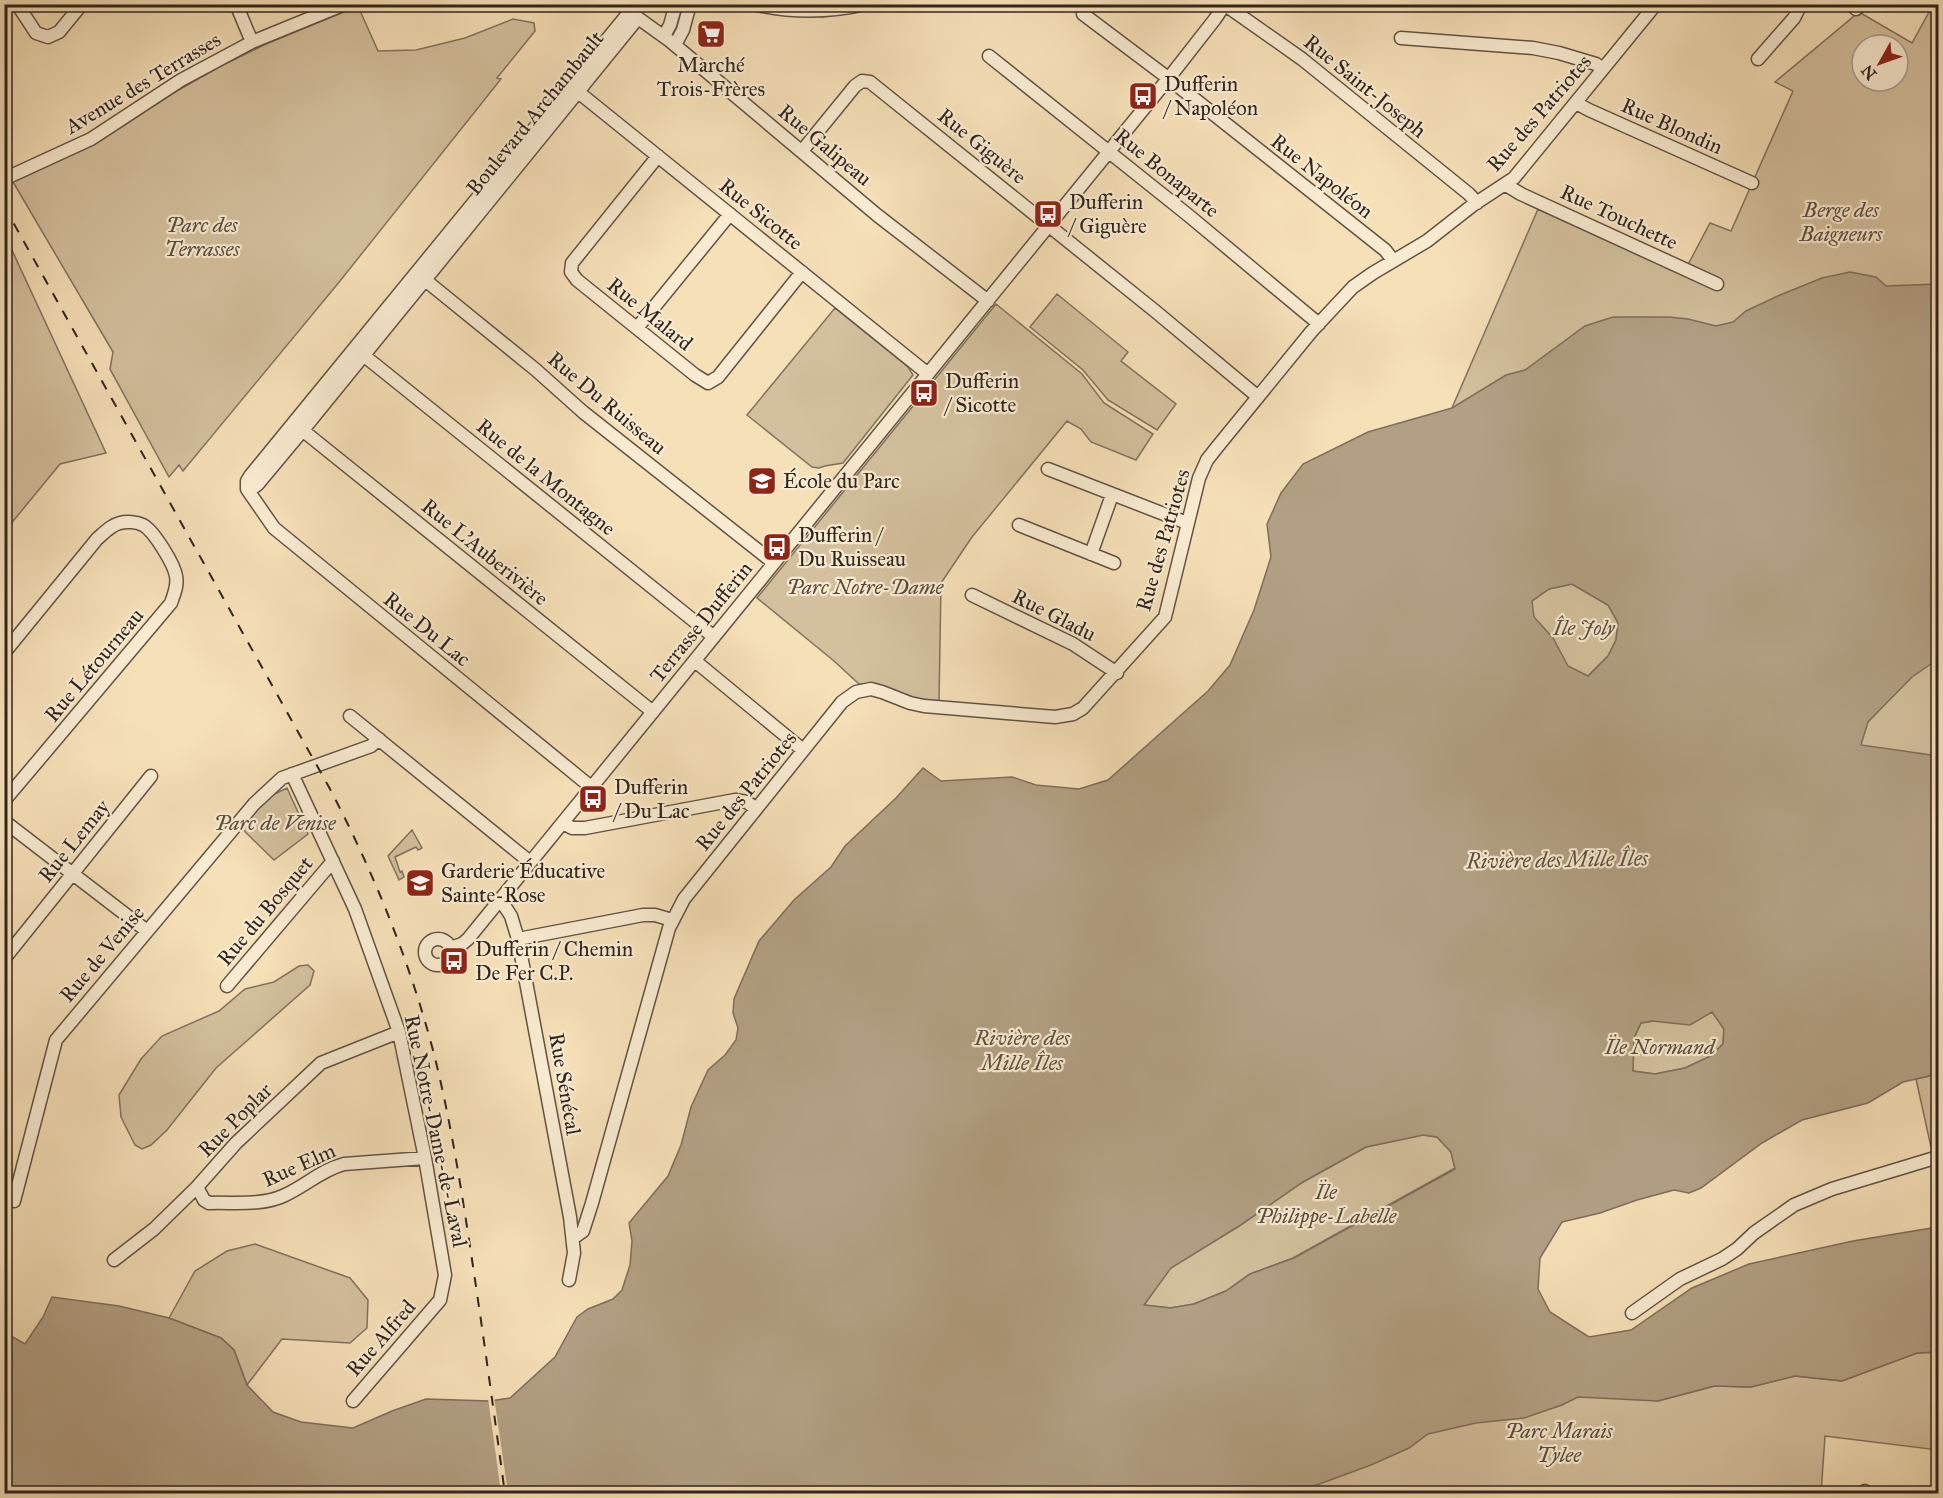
<svg xmlns="http://www.w3.org/2000/svg" width="1943" height="1498" viewBox="0 0 1943 1498" font-family="'IM FELL Great Primer',serif">
	<rect width="100%" height="100%" fill="#f6e0b8"/>
	<filter id="stains"><feTurbulence type="fractalNoise" baseFrequency=".00333" numOctaves="4"/><feColorMatrix values="0 0 0 0 .2 0 0 0 0 .09 0 0 0 0 .02 0 0 0 .5 -.17"/></filter>
	<radialGradient id="worn" r=".72"><stop offset=".6" stop-color="#630" stop-opacity="0"/><stop offset="1" stop-color="#630" stop-opacity=".3"/></radialGradient>
	<path fill="#d4c09e" stroke="#82725e" stroke-width="1.5" fill-rule="evenodd" d="M1933,5H1938V312L1509,393L1452,408L1538,209L1683,274L1710,223L1731,231L1793,91L1775,82L1859,12L1912,43ZM1862,45H1898V81H1862Z
		M358,6L378,51L416,50L465,38L513,19L534,23L535,31L497,78L501,79L340,281L183,471L179,465L169,477L110,369L113,352L13,182L112,133L175,92L221,66L266,44Z
		M4,233L106,453L60,464L5,531Z
		M1057,294L1128,352L1121,361L1176,404L1157,430L1108,400L1083,370L1030,327Z
		M996,304L1082,374L1104,403L1153,434L1136,460L1091,442L1081,429L1067,421L972,537L941,583L939,703L924,702L867,684H859L834,661L757,598Z
		M835,308L908,367L913,375L843,463L825,466L819,468L812,467L747,415Z
		M1572,584L1608,605L1618,623L1616,640L1608,656L1588,676L1447,636L1532,601L1549,589Z
		M1938,644V768L1847,756L1850,717Z
		M287,788L308,834L274,860L237,824L254,804Z
		M412,830L422,848L418,850L416,847L395,857L400,872L402,871L404,877L399,880L388,856Z
		M308,965L314,971L310,985L216,1068L167,1130L151,1145L142,1149L135,1145L121,1117L119,1095L141,1059L162,1036L219,1011L245,989L274,982L299,966Z
		M1712,1012L1724,1029L1723,1044L1711,1056L1685,1068L1655,1074L1633,1071L1634,1038L1641,1023Z
		M1938,1074V1155L1933,1156L1916,1079Z
		M1423,1135L1437,1137L1451,1152L1455,1168L1293,1258L1250,1274L1226,1291L1194,1304L1171,1308L1144,1305L1170,1268L1239,1226L1303,1182L1366,1147Z
		M255,1244L350,1278L368,1300L367,1328L350,1343L282,1339L247,1385L234,1350L221,1338L169,1318L195,1271L227,1251Z
		M1938,1352V1450L1825,1436L1821,1493L1259,1494L1452,1420L1577,1387L1658,1401L1715,1386L1751,1387L1795,1376L1842,1381L1917,1353Z"/>
	<path fill="#b3a084" stroke="#7f6e5c" stroke-width="1.5" fill-rule="evenodd" d="M1850,272L1876,277L1886,286L1938,284V659L1912,677L1868,722L1861,745L1938,756V1074L1903,1082L1868,1103L1802,1120L1762,1143L1701,1188L1689,1193L1674,1190L1637,1200L1600,1213L1562,1222L1540,1258L1538,1289L1550,1312L1589,1337L1631,1330L1692,1288L1749,1264L1853,1241L1938,1227V1352L1917,1353L1842,1381L1795,1376L1751,1387L1714,1386L1658,1401L1578,1397L1562,1405L1524,1418L1476,1423L1428,1434L1409,1448L1371,1465L1295,1493L5,1494L4,1332L25,1344L43,1317L52,1297L119,1306L169,1318L221,1338L234,1350L247,1385L273,1412L301,1422L353,1428L392,1411L426,1399L490,1401L510,1398L555,1357L577,1317L588,1309L613,1299L622,1290L630,1265L632,1241L629,1223L668,1176L681,1145L691,1107L708,1070L725,1055L736,1040L738,1028L733,1013L734,999L759,941L794,900L831,867L845,846L896,798L923,768L941,781L1012,777L1036,785L1079,789L1108,780L1208,691L1230,665L1254,610L1271,557L1267,524L1281,493L1303,464L1368,432L1452,408L1506,375L1525,370L1585,326L1613,317H1669L1688,319L1716,326L1733,322L1746,311L1780,295L1822,278ZM1572,584L1608,605L1618,623L1616,640L1608,656L1588,676L1568,666L1553,638L1534,617L1532,601L1549,589ZM1712,1012L1724,1029L1723,1044L1711,1056L1685,1068L1655,1074L1633,1071L1634,1038L1641,1023L1652,1021L1690,1025ZM1423,1135L1437,1137L1451,1152L1455,1169L1294,1258L1250,1274L1226,1291L1194,1304L1170,1308L1144,1305L1171,1268L1239,1226L1303,1182L1366,1147Z"/>
	<path fill="#f6e0b8" d="M494,1397L508,1493H501L488,1398Z"/>
	<g fill="none" stroke-linecap="round" stroke-linejoin="round">
		<g stroke="#625345" stroke-width="15">
			<path id="minor" d="M17,4L36,33L48,37L59,32L82,4
				M236,4L252,42
				M753,4C791,13 827,13 866,4
				M1224,4L1302,59L1469,194L1477,203
				M1856,9L1860,4
				M1083,14L1168,78L1385,250L1393,260
				M664,36L670,25L676,4
				M1401,38L1533,48L1559,53L1596,64L1603,69
				M675,45L683,30L690,4
				M989,56L1188,215L1319,324
				M1758,59L1794,18L1798,10L1796,4
				M572,87L928,374
				M1576,103L1589,110L1752,183
				M802,151L855,86L862,81L870,82L1155,311L1257,396
				M658,156L572,263L571,272L577,280L695,375L708,383L718,377L802,272
				M4,179L91,139L181,80L252,42L345,4
				M1506,185L1521,194L1717,284
				M419,275L536,370L583,412L774,563
				M637,328L730,214
				M357,350L714,637
				M296,425L653,712
				M1048,469L1187,523
				M249,491L258,484L303,430L638,18
				M1019,525L1114,563
				M1091,554L1112,495
				M972,595L1073,644L1117,673
				M4,653L97,539C104,533 111,525 120,523C127,521 137,522 143,525C154,531 174,564 176,576C178,586 174,594 171,603L4,801
				M695,661L803,750
				M350,716L530,862
				M292,774L355,909L399,1032L425,1158L445,1275L440,1300L353,1401
				M591,787L274,528L247,489V481L250,476L627,15L638,18L670,41L877,215L988,301
				M4,821L147,931
				M563,823L572,828H585L735,800L747,802L756,809
				M500,899L511,916L518,939L570,1217L574,1253L569,1280
				M425 952a13 13 0 1 1 26 0a13 13 0 1 1-26 0Z
				M518,939L643,915H655L672,920
				M450,948L462,944L468,939L1172,74L1215,19L1225,4
				M4,959L151,776
				M227,986L333,861
				M197,1187L204,1200L209,1203C233,1202 260,1206 283,1196C304,1187 321,1170 344,1164L425,1158
				M14,1201L56,1040L254,804L282,778L371,746L379,739
				M573,1238L583,1231L592,1203L669,928L684,899L842,702L856,692L871,689L882,692L910,703L924,706L1055,717L1073,714L1083,708L1165,617L1199,478L1207,460L1218,446L1311,332L1353,287L1373,273L1427,241L1473,205L1514,178L1656,4
				M114,1260L154,1229L197,1187L236,1143L321,1063L399,1032
				M1632,1313L1680,1279L1722,1259L1737,1249L1754,1233L1794,1205L1832,1189L1938,1157
				M1864,1494L1865,1491"/>
		</g>
		<use href="#minor" stroke="#f9ebd1" stroke-width="12"/>
		<path stroke="#30241f" stroke-width="2" stroke-dasharray="10 10" stroke-linecap="butt" d="M4,206L330,789C374,873 410,962 434,1054C452,1126 463,1200 474,1273C485,1347 495,1420 505,1494"/>
	</g>
	<defs>
		<g id="supermarket-square" transform="scale(1.5)"><rect x="-9" y="-9" width="18" height="18" rx="4" fill="#8f2418" stroke="#f9ebd1"/><path d="M-6-5.5h2.5l.6 2H6L4.5 2H-2.5L-4.4-4H-6ZM-1.5 3.2a1.3 1.3 0 1 0 .1 0ZM3 3.2a1.3 1.3 0 1 0 .1 0Z" fill="#fff"/></g>
		<g id="bus-square" transform="scale(1.5)"><rect x="-9" y="-9" width="18" height="18" rx="4" fill="#8f2418" stroke="#f9ebd1"/><path d="M-5-6H5V4H4V6H2V4H-2V6H-4V4H-5ZM-3.5-4V0h7V-4ZM-3.5 1.2v1.5H-2V1.2ZM2 1.2v1.5H3.5V1.2Z" fill="#fff"/></g>
		<g id="school-square" transform="scale(1.5)"><rect x="-9" y="-9" width="18" height="18" rx="4" fill="#8f2418" stroke="#f9ebd1"/><path d="M0-5L7-2L0 1L-7-2ZM-4 1L0 2.5L4 1V4Q0 6-4 4Z" fill="#fff"/></g>
	</defs>
	<g fill-rule="evenodd">
		<use href="#supermarket-square" x="711" y="34"/>
		<use href="#bus-square" x="1143" y="96"/>
		<use href="#bus-square" x="1048" y="214"/>
		<use href="#bus-square" x="924" y="393"/>
		<use href="#school-square" x="762" y="481"/>
		<use href="#bus-square" x="777" y="547"/>
		<use href="#bus-square" x="593" y="799"/>
		<use href="#school-square" x="420" y="883"/>
		<use href="#bus-square" x="454" y="961"/>
	</g>
	<g text-anchor="middle" stroke-width="4.5" stroke-linejoin="round" paint-order="stroke">
		<g font-size="21" fill="#30241f" stroke="#f9ebd1" text-anchor="start">
			<text x="711" y="72" text-anchor="middle">Marché<tspan x="711" dy="24">Trois-Frères</tspan></text>
			<text x="1164" y="91">Dufferin<tspan x="1164" dy="24">/ Napoléon</tspan></text>
			<text x="1069" y="209">Dufferin<tspan x="1069" dy="24">/ Giguère</tspan></text>
			<text x="945" y="388">Dufferin<tspan x="945" dy="24">/ Sicotte</tspan></text>
			<text x="783" y="488">École du Parc</text>
			<text x="798" y="542">Dufferin /<tspan x="798" dy="24">Du Ruisseau</tspan></text>
			<text x="614" y="794">Dufferin<tspan x="614" dy="24">/ Du Lac</tspan></text>
			<text x="441" y="878">Garderie Éducative<tspan x="441" dy="24">Sainte-Rose</tspan></text>
			<text x="475" y="956">Dufferin / Chemin<tspan x="475" dy="24">De Fer C.P.</tspan></text>
		</g>
		<g font-size="21" fill="#30241f" stroke="#f9ebd1">
			<text transform="translate(143 83) rotate(-31)" y="7">Avenue des Terrasses</text>
			<text transform="translate(1365 86) rotate(39)" y="7">Rue Saint-Joseph</text>
			<text transform="translate(535 113) rotate(-51)" y="7">Boulevard Archambault</text>
			<text transform="translate(1539 113) rotate(-49)" y="7">Rue des Patriotes</text>
			<text transform="translate(1672 126) rotate(24)" y="7">Rue Blondin</text>
			<text transform="translate(825 145) rotate(40)" y="7">Rue Galipeau</text>
			<text transform="translate(982 146) rotate(39)" y="7">Rue Giguère</text>
			<text transform="translate(1167 173) rotate(39)" y="7">Rue Bonaparte</text>
			<text transform="translate(1322 176) rotate(38)" y="7">Rue Napoléon</text>
			<text transform="translate(761 214) rotate(39)" y="7">Rue Sicotte</text>
			<text transform="translate(1619 217) rotate(25)" y="7">Rue Touchette</text>
			<text transform="translate(650 314) rotate(39)" y="7">Rue Malard</text>
			<text transform="translate(607 403) rotate(40)" y="7">Rue Du Ruisseau</text>
			<text transform="translate(546 477) rotate(39)" y="7">Rue de la Montagne</text>
			<text transform="translate(1163 540) rotate(-74)" y="7">Rue des Patriotes</text>
			<text transform="translate(485 552) rotate(39)" y="7">Rue L'Auberivière</text>
			<text transform="translate(1054 615) rotate(27)" y="7">Rue Gladu</text>
			<text transform="translate(701 622) rotate(-51)" y="7">Terrasse Dufferin</text>
			<text transform="translate(427 629) rotate(39)" y="7">Rue Du Lac</text>
			<text transform="translate(94 665) rotate(-50)" y="7">Rue Létourneau</text>
			<text transform="translate(746 791) rotate(-51)" y="7">Rue des Patriotes</text>
			<text transform="translate(74 841) rotate(-51)" y="7">Rue Lemay</text>
			<text transform="translate(265 911) rotate(-50)" y="7">Rue du Bosquet</text>
			<text transform="translate(102 954) rotate(-50)" y="7">Rue de Venise</text>
			<text transform="translate(565 1084) rotate(80)" y="7">Rue Sénécal</text>
			<text transform="translate(235 1120) rotate(-45)" y="7">Rue Poplar</text>
			<text transform="translate(436 1131) rotate(78)" y="7">Rue Notre-Dame-de-Laval</text>
			<text transform="translate(299 1165) rotate(-24)" y="7">Rue Elm</text>
			<text transform="translate(381 1338) rotate(-49)" y="7">Rue Alfred</text>
		</g>
		<g font-size="21" font-style="italic" fill="#594b3f" stroke="#f9ebd1">
			<text x="1841" y="217">Berge des<tspan x="1841" dy="24">Baigneurs</tspan></text>
			<text x="202" y="232">Parc des<tspan x="202" dy="24">Terrasses</tspan></text>
			<text x="865" y="594">Parc Notre-Dame</text>
			<text x="1584" y="635">Île Joly</text>
			<text x="275" y="830">Parc de Venise</text>
			<text x="1660" y="1054">Ïle Normand</text>
			<text x="1326" y="1199">Ïle<tspan x="1326" dy="24">Philippe-Labelle</tspan></text>
			<text x="1559" y="1438">Parc Marais<tspan x="1559" dy="24">Tylee</tspan></text>
		</g>
		<g font-size="22" font-style="italic" fill="#5e4f42" stroke="#f9ebd1">
			<text transform="translate(1557 859) rotate(-1)" y="8">Rivière des Mille Îles</text>
			<text x="1022" y="1045">Rivière des<tspan x="1022" dy="25">Mille Îles</tspan></text>
		</g>
	</g>
	<rect width="1943" height="1498" fill="none" stroke="#f6e0b8" stroke-width="24"/>
	<rect x="6" y="6" width="1931" height="1486" fill="none" stroke="#30241f" stroke-width="3"/>
	<rect x="12" y="12" width="1919" height="1474" fill="none" stroke="#30241f" stroke-width="1.5"/>
	<g transform="translate(1880 63) rotate(230)"><circle r="28" fill="#f9ebd1" stroke="#a99b8a" stroke-width="1.5"/>
	<path d="M0-4.5L10 22L0 15L-10 22Z" fill="#8f2418"/>
	<text y="-9" font-size="16" font-weight="bold" text-anchor="middle" fill="#30241f">N</text>
	</g>
	<rect width="100%" height="100%" filter="url(#stains)"/>
	<rect width="100%" height="100%" fill="url(#worn)"/>
</svg>
